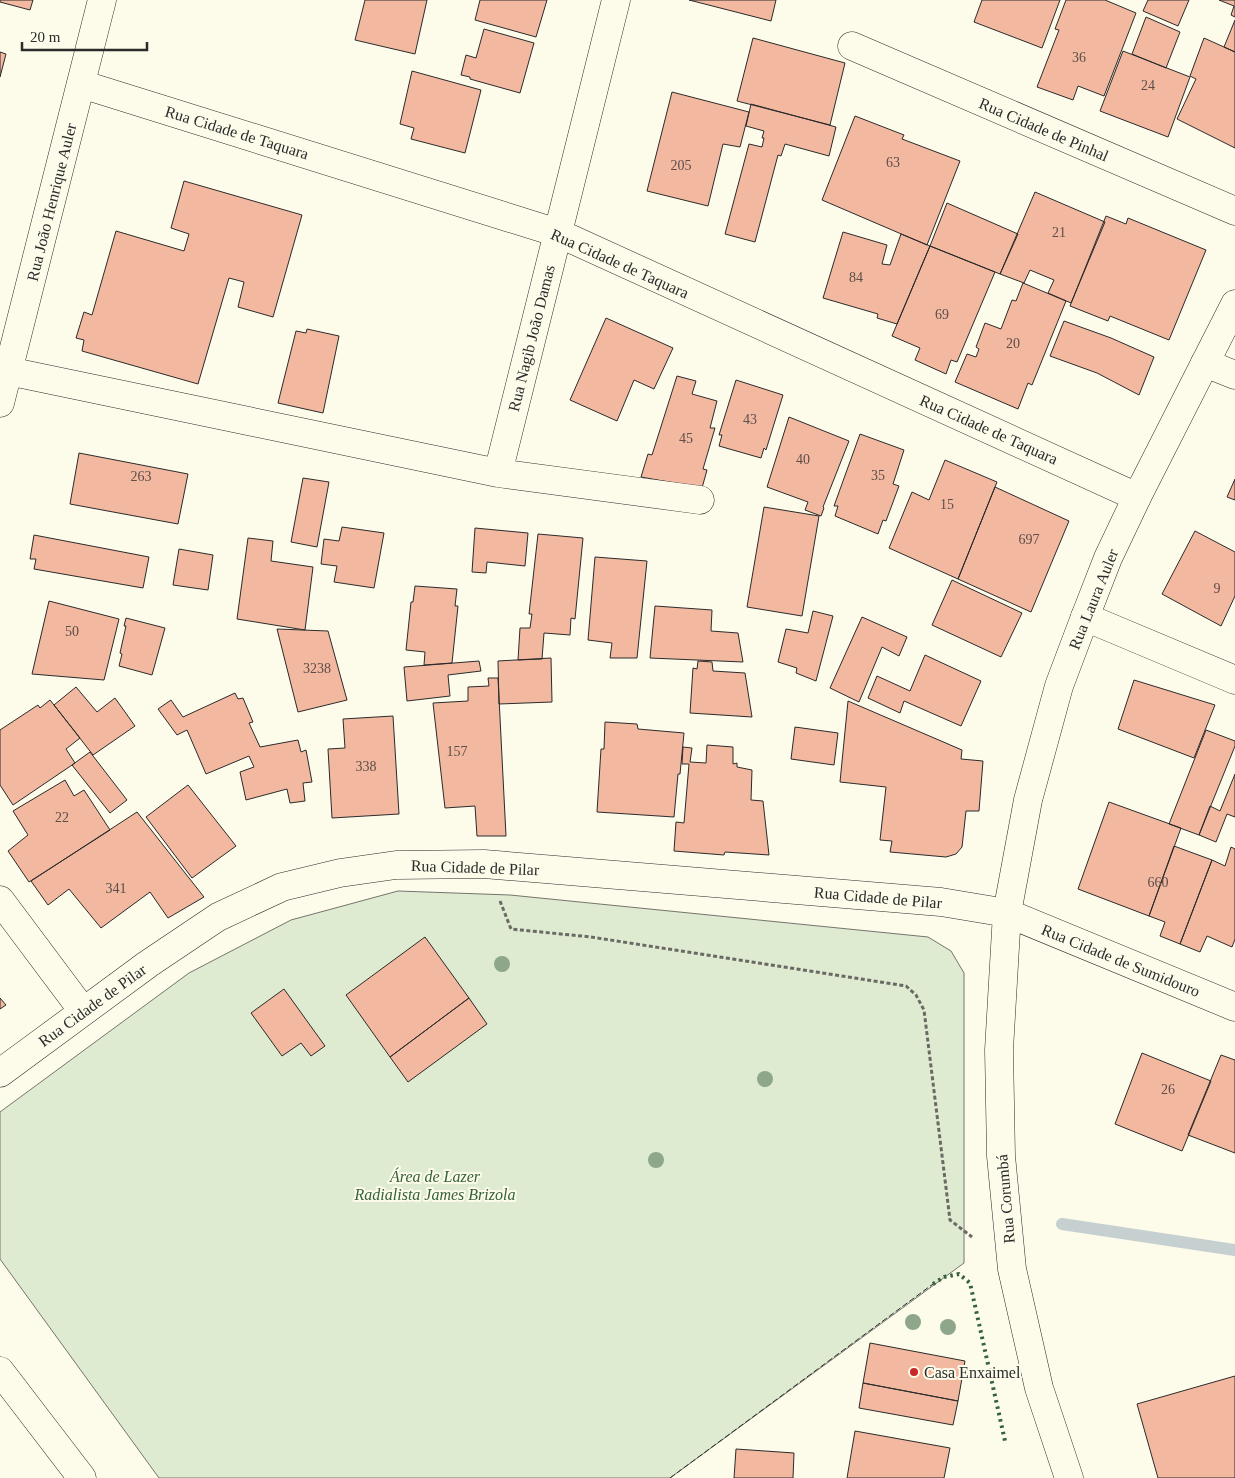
<svg xmlns="http://www.w3.org/2000/svg" width="1235" height="1478" viewBox="0 0 1235 1478" font-family="'Times New Roman',serif">
	<rect width="100%" height="100%" fill="#fdfbea"/>
	<path fill="#deebd1" stroke="#74746e" d="M398,891L510,895L928,937L951,951L964,973V1263L670,1478H159L0,1259V1112L189,973L291,920Z"/>
	<g fill="none" stroke-linecap="round" stroke-linejoin="round">
		<path stroke="#c7d0d0" stroke-width="12" d="M1062,1224L1235,1250"/>
	</g>
	<path fill="#f2b8a0" stroke="#2b2b2b" d="M0,0H33L30,10L0,2Z
		M365,0H427L415,54L355,40Z
		M480,0H547L536,37L475,20Z
		M689,0H776L771,21Z
		M982,0H1060L1042,48L974,22Z
		M1066,0H1105L1136,13L1104,96L1078,86L1073,100L1037,87L1059,30L1055,29Z
		M1148,0H1189L1178,26L1143,11Z
		M1219,0H1235V17L1231,15L1234,6Z
		M1146,17L1180,32L1166,68L1132,54Z
		M1235,20V52L1224,47Z
		M484,29L534,43L520,93L470,79V77L461,75L466,55L476,58Z
		M753,38L845,63L830,125L737,101Z
		M1204,38L1235,52V148L1177,119L1196,79L1190,76Z
		M1123,51L1190,77L1168,137L1100,111Z
		M0,52L6,54L0,77Z
		M412,71L481,90L465,153L411,139L414,128L400,124Z
		M672,92L749,112L740,147L723,144L708,206L647,191Z
		M751,104L836,127L829,156L785,144L781,156L778,155L755,242L725,234L749,144L762,147L764,138H762L764,131L746,126Z
		M855,116L904,135L902,139L960,161L927,245L822,200Z
		M184,181L302,215L273,317L238,307L244,282L229,278L198,384L82,351L84,340L76,338L84,312L92,315L116,231L184,251L189,234L171,228Z
		M1035,192L1105,222L1071,303L1048,293L1054,280L1030,270L1024,283L1000,274Z
		M947,203L1018,234L1000,274L930,246Z
		M1106,216L1126,224L1128,218L1206,250L1169,340L1110,316L1108,321L1070,306Z
		M843,232L887,245L882,264L890,265L901,234L930,246L897,324L877,318L878,314L823,298Z
		M930,246L995,272L957,362L951,360L946,374L915,360L920,348L892,336Z
		M1023,283L1066,301L1032,385L1028,383L1018,409L955,382L967,354L976,357L979,349L976,347L985,323L1001,329L1012,300L1016,301Z
		M606,318L673,348L654,389L634,380L617,421L570,400Z
		M1064,321L1111,338L1154,357L1139,395L1097,373L1050,356Z
		M307,329L339,336L323,413L278,403L296,331L306,333Z
		M677,376L696,381L692,394L717,401L710,428H715L703,469L707,470L702,488L641,477L648,454L652,455Z
		M736,380L783,395L766,450L764,448L761,458L719,446L722,435H719Z
		M789,417L849,441L823,507L824,508L821,516L805,510L808,502L767,487Z
		M860,434L904,450L893,484L899,486L886,521L883,520L878,534L835,516L838,506H834Z
		M79,453L188,474L178,524L70,504Z
		M945,460L997,482L958,579L889,548L912,492L929,500Z
		M303,478L329,482L317,547L291,542Z
		M1235,479V500L1227,497Z
		M995,487L1069,521L1031,612L958,579Z
		M764,507L819,516L802,616L747,607Z
		M342,527L384,533L374,588L334,582L337,566L321,564L324,539L339,541Z
		M475,528L528,533L525,566L487,562L486,573L472,572Z
		M1195,531L1235,552V596L1221,626L1162,594Z
		M538,534L583,538L575,619L571,618L570,635L544,633L542,659L518,660L520,628H530L532,614H529Z
		M34,535L149,557L143,588L34,569L36,559H30Z
		M248,538L273,541L271,561L313,567L305,630L237,619Z
		M179,549L213,555L208,590L173,585Z
		M595,557L647,561L637,658H610L612,643L588,640Z
		M952,580L1022,613L1001,657L932,625Z
		M415,586L457,589L455,606H458L452,663L424,665L425,652L406,650L411,602H413Z
		M49,601L119,619L104,680L32,674Z
		M655,606L712,610L711,631L738,633L743,662L650,658Z
		M813,611L833,616L816,681L796,673L797,668L778,662L786,629L808,633Z
		M862,617L907,637L899,656L882,647L859,702L830,688Z
		M126,618L165,628L152,675L119,666L122,654L120,653L126,626H124Z
		M277,629L328,631L347,700L298,712Z
		M925,655L981,681L961,726L904,701L900,713L868,698L877,676L910,691Z
		M551,658L552,702L499,704L498,661Z
		M479,661L481,671L448,675L450,696L407,701L404,667Z
		M698,661L712,662L713,671L745,673L752,717L690,713L693,668L697,669Z
		M488,678H498L506,836H477L475,806L445,808L433,703L468,701V687L489,686Z
		M1134,680L1215,705L1194,758L1118,729Z
		M76,687L97,712L115,698L135,726L93,755L54,705Z
		M235,693L238,699L243,698L253,722L249,723L260,747L298,740L301,752L306,750L312,782L303,783L305,801L290,803L287,789L246,800L240,772L254,767L249,756L206,774L187,730L177,735L158,709L171,700L183,717Z
		M50,700L80,738L66,749L75,763L13,805L0,785V730L38,705L40,708Z
		M848,701L962,750L961,759L983,761L979,811H966L962,847L956,854L946,857L890,852L892,841L880,840L886,787L840,782Z
		M393,716L399,814L332,818L328,749L345,748L343,719Z
		M605,722L637,724L638,729L684,733L680,774H678L674,817L597,812L601,749H604Z
		M795,727L838,733L834,765L791,759Z
		M1206,730L1235,741V746L1199,835L1169,824Z
		M707,745L733,747V764L737,763V767L752,770L751,800L763,801L769,855L725,852L724,855L674,851L676,822L684,823L689,764H682L683,747L692,748L690,762L706,763Z
		M90,752L127,800L110,813L72,765Z
		M1235,774V817L1227,814L1216,842L1199,835L1210,806L1220,811Z
		M65,780L74,796L84,790L110,830L29,882L8,851L28,835L13,811Z
		M188,785L236,846L192,878L146,817Z
		M1109,802L1181,828L1149,916L1078,889Z
		M137,812L204,897L168,918L150,892L101,928L69,889L48,905L31,881Z
		M1174,846L1212,860L1180,944L1160,936L1165,922L1149,916Z
		M1231,847L1235,849V939L1232,947L1207,936L1200,952L1180,944L1212,860L1225,866Z
		M425,937L469,998L390,1057L346,995Z
		M284,989L325,1046L311,1056L301,1043L282,1056L251,1013Z
		M0,998L6,1005L0,1009Z
		M469,998L487,1024L408,1082L390,1057Z
		M1142,1053L1211,1081L1182,1151L1115,1124Z
		M1221,1055L1235,1060V1153L1188,1135Z
		M870,1343L965,1361L958,1401L863,1383Z
		M1235,1376V1478H1158L1137,1404Z
		M863,1383L958,1401L953,1425L859,1408Z
		M855,1431L950,1448L944,1478H847Z
		M736,1449L794,1453L793,1478H734Z"/>
	<g fill="none" stroke-linecap="round" stroke-linejoin="round">
		<g stroke="#2b2b2b" stroke-width="29">
			<path id="street" d="M852,46L1235,211
				M81,84L558,233L1137,497
				M1205,363L1235,375
				M8,371L498,473L700,500
				M0,403L102,0
				M498,473L616,0
				M1085,617L1235,680
				M0,900L83,1011"/>
		</g>
		<g stroke="#2b2b2b" stroke-width="29">
			<path id="secondary" d="M0,1073L148,964L218,917L282,887L340,873L396,865L484,864L941,902L1007,913L1235,1007
				M0,1371L82,1478
				M1069,1478L1039,1388L1012,1269L1001,1156L999,1050L1007,913L1028,800L1059,686L1085,617L1108,558L1137,497L1235,304"/>
		</g>
		<path stroke="#6a6964" stroke-width="3" stroke-dasharray="4 2.5" stroke-linecap="butt" d="M500,901L511,929L591,937L906,986L916,995L924,1010L950,1220L972,1237"/>
		<use href="#street" stroke="#fdfbea" stroke-width="28"/>
		<use href="#secondary" stroke="#fdfbea" stroke-width="28"/>
		<path stroke="#34623c" stroke-width="4" stroke-dasharray="2.5 4" stroke-linecap="butt" d="M933,1284L944,1277L959,1274L970,1283L1005,1441"/>
		<path stroke="#2b2b2b" stroke-width="1" stroke-dasharray="6 2.5" stroke-linecap="butt" d="M670,1478L933,1284"/>
	</g>
	<g fill="#8ea78a">
		<circle cx="502" cy="964" r="8"/>
		<circle cx="765" cy="1079" r="8"/>
		<circle cx="656" cy="1160" r="8"/>
		<circle cx="913" cy="1322" r="8"/>
		<circle cx="948" cy="1327" r="8"/>
	</g>
	<circle fill="#c62828" stroke="#fdfbea" stroke-width="2" cx="914" cy="1372" r="5"/>
	<g text-anchor="middle" stroke-width="4" stroke-linejoin="round" paint-order="stroke">
		<g font-size="14" fill="#5d4e48">
			<text x="1079" y="62">36</text>
			<text x="1148" y="90">24</text>
			<text x="893" y="167">63</text>
			<text x="681" y="170">205</text>
			<text x="1059" y="237">21</text>
			<text x="856" y="282">84</text>
			<text x="942" y="319">69</text>
			<text x="1013" y="348">20</text>
			<text x="750" y="424">43</text>
			<text x="686" y="443">45</text>
			<text x="803" y="464">40</text>
			<text x="878" y="480">35</text>
			<text x="141" y="481">263</text>
			<text x="947" y="509">15</text>
			<text x="1029" y="544">697</text>
			<text x="1217" y="593">9</text>
			<text x="72" y="636">50</text>
			<text x="317" y="673">3238</text>
			<text x="457" y="756">157</text>
			<text x="366" y="771">338</text>
			<text x="62" y="822">22</text>
			<text x="1158" y="887">660</text>
			<text x="116" y="893">341</text>
			<text x="1168" y="1094">26</text>
		</g>
		<g font-size="16" fill="#2b2b2b" stroke="#fdfbea">
			<text transform="translate(1044 129) rotate(23)" y="6">Rua Cidade de Pinhal</text>
			<text transform="translate(237 132) rotate(17)" y="6">Rua Cidade de Taquara</text>
			<text transform="translate(51 202) rotate(-76)" y="6">Rua João Henrique Auler</text>
			<text transform="translate(620 263) rotate(24)" y="6">Rua Cidade de Taquara</text>
			<text transform="translate(531 338) rotate(-76)" y="6">Rua Nagib João Damas</text>
			<text transform="translate(989 429) rotate(24)" y="6">Rua Cidade de Taquara</text>
			<text transform="translate(1093 599) rotate(-68)" y="6">Rua Laura Auler</text>
			<text transform="translate(475 867) rotate(2)" y="6">Rua Cidade de Pilar</text>
			<text transform="translate(878 897) rotate(5)" y="6">Rua Cidade de Pilar</text>
			<text transform="translate(1121 960) rotate(22)" y="6">Rua Cidade de Sumidouro</text>
			<text transform="translate(92 1005) rotate(-36)" y="6">Rua Cidade de Pilar</text>
			<text transform="translate(1005 1199) rotate(-95)" y="6">Rua Corumbá</text>
		</g>
		<g font-size="16" font-style="italic" fill="#34623c" stroke="#fdfbea">
			<text x="435" y="1182">Área de Lazer<tspan x="435" dy="18">Radialista James Brizola</tspan></text>
		</g>
		<g font-size="16" fill="#2b2b2b" stroke="#fdfbea" text-anchor="start">
			<text x="924" y="1378">Casa Enxaimel</text>
		</g>
	</g>
	<path d="M22 42v8h125v-8" fill="none" stroke="#2b2b2b" stroke-width="2.5"/>
	<text x="30" y="42" font-size="15" fill="#2b2b2b" stroke="#fdfbea" stroke-width="4" paint-order="stroke">20 m</text>
</svg>
